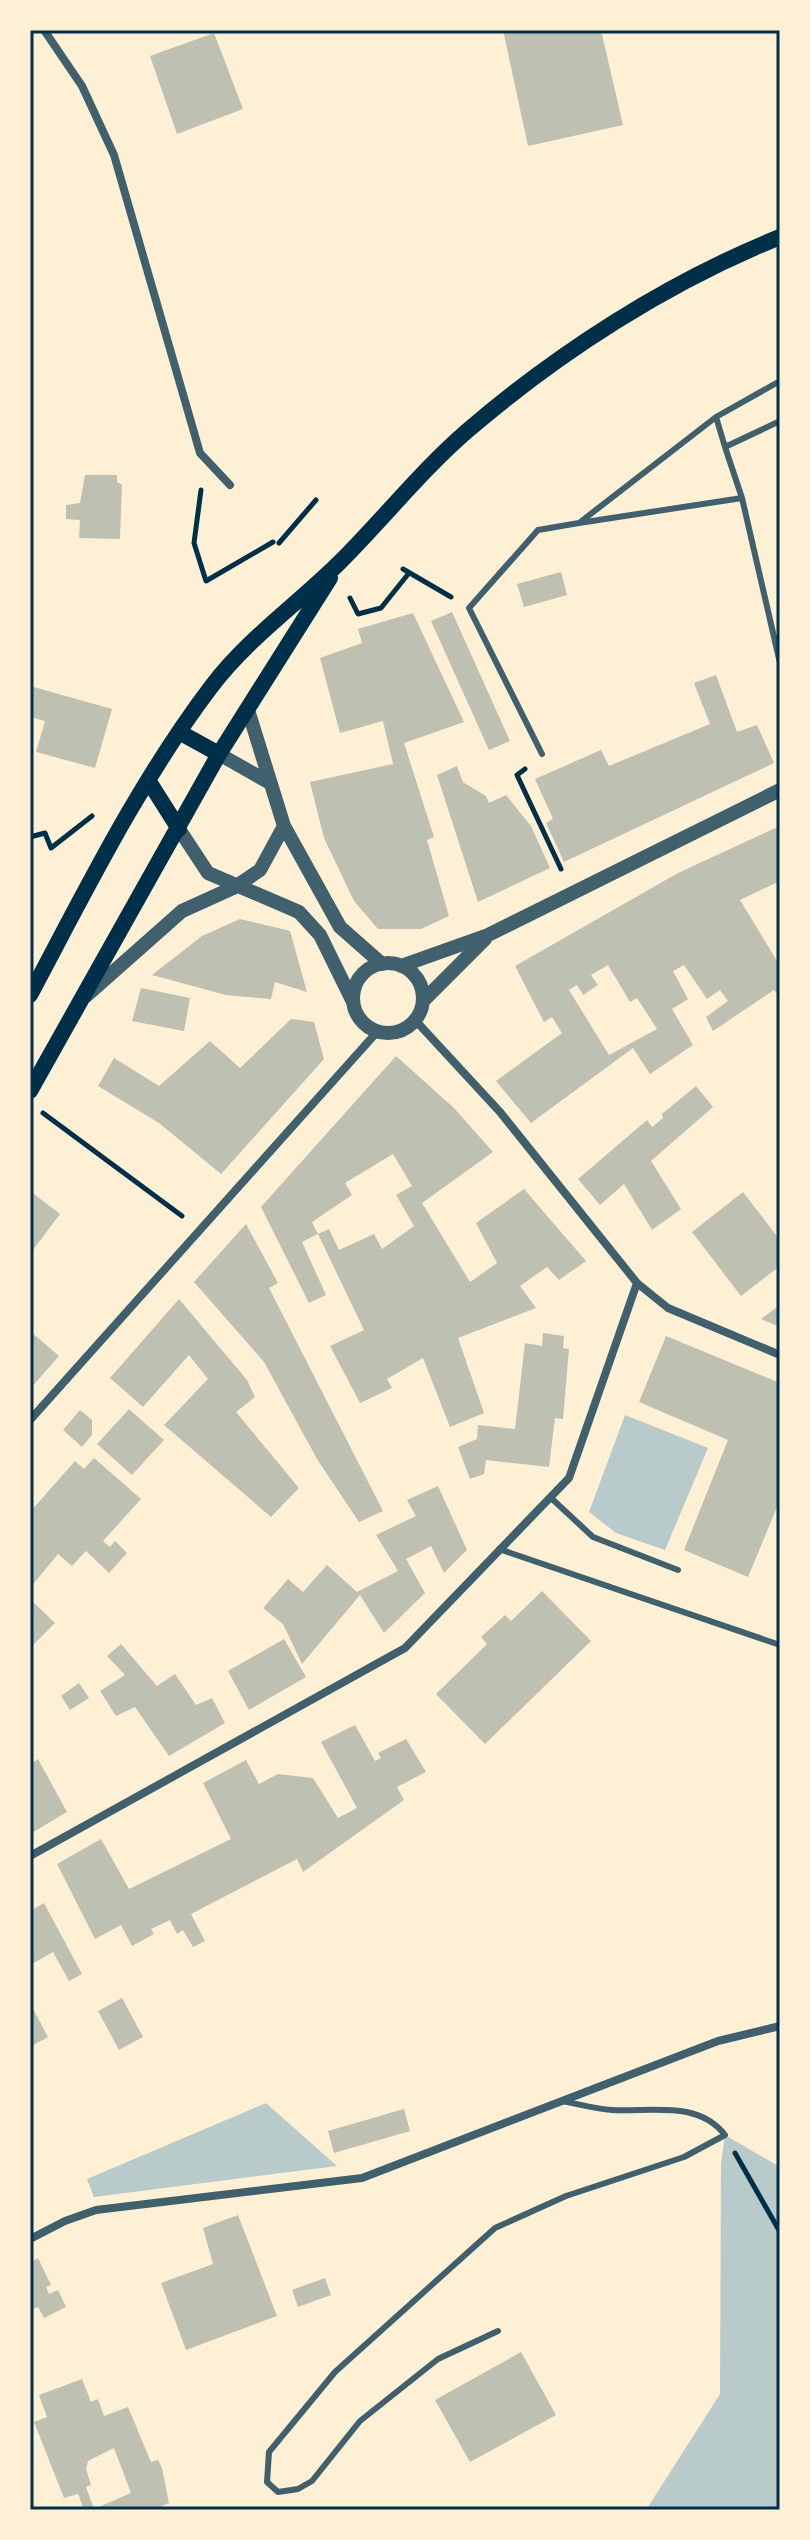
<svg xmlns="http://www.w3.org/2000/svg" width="810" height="2540" viewBox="0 0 810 2540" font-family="Poppins,sans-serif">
	<rect width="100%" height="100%" fill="#fdf0d5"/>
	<path fill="#b9caca" d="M625,1415L708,1448L665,1550L616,1533L589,1512Z
		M266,2103L337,2166L94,2197L87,2179Z
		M725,2135L780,2167V2510H646L720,2394L721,2164Z"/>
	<path fill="#bec0b2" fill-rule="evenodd" d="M503,30H601L623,125L528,146Z
		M214,33L243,109L177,134L150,56Z
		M85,475H117V482L122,485L120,539L79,538L80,520L66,519V505L80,503Z
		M561,572L567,595L524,607L517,584Z
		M452,612L510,741L489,750L431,621Z
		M413,613L464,722L404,743L434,837L427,840L449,916L421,929H378L354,901L324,838L310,782L393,764L383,721L340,733L320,658L362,643L358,629Z
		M716,675L737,732L757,725L774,763L564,862L546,823L553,819L535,779L601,750L609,766L710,724L694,683Z
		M30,686L112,709L95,768L36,752L45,721L30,717Z
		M457,766L463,782L486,796L489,803L506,795L531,826L550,868L478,902L437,775Z
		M780,826V881L740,900L780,966V998L774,990L713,1031L706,1017L728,1001L720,990L707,999L684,965L673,971L688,999L672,1009L693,1045L650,1074L633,1048L531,1123L496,1081L562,1033L552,1017L544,1022L515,966L678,873ZM608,965L630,1002L637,998L657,1029L609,1055L569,990L577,985L583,995L598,985L591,975Z
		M240,919L290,931L307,992L275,982L271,999L226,995L152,975L202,936Z
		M141,988L190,998L184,1031L132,1021Z
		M291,1019L314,1022L324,1059L221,1174L159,1123L98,1086L114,1058L159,1086L210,1041L240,1068Z
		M396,1056L454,1108L493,1152L422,1203L470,1282L497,1263L476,1223L524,1189L586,1261L559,1280L547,1267L520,1286L536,1308L458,1338L484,1413L450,1427L423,1358L387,1379L392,1388L360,1403L330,1346L364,1330L318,1234L329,1229L339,1250L374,1234L382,1249L414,1226L396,1195L412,1186L393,1154L345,1183L352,1195L312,1222L318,1234L302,1242L326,1295L309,1303L261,1207Z
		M696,1086L713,1107L651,1161L681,1209L652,1230L624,1184L600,1205L578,1179L647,1120L652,1127L663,1118L662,1114Z
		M30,1191L60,1214L30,1254Z
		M743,1192L780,1240V1266L741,1296L692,1232Z
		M246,1224L278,1283L269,1288L383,1511L359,1522L317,1459L264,1362L194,1282Z
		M179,1299L247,1380L255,1397L236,1412L299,1488L271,1517L164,1425L208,1379L189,1355L143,1407L110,1378Z
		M780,1305V1327L761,1319Z
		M30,1331L59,1356L30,1389Z
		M543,1333L564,1336L563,1348L569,1349L563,1419L555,1418L549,1467L486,1460L484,1474L470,1479L458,1447L477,1439L478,1425L515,1429L525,1343L542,1346Z
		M666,1336L780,1383V1500L748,1577L684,1550L728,1440L639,1402Z
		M129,1409L164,1440L132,1475L97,1444Z
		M80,1410L92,1420V1435L82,1447L63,1430Z
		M94,1458L141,1499L103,1541L110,1547L115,1541L127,1553L109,1573L86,1551L72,1566L58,1554L30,1588V1512L75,1461L84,1469Z
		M438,1486L467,1550L444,1573L431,1546L406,1559L425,1593L384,1633L360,1595L302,1664L283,1624L263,1608L288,1579L303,1592L327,1565L357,1592L398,1571L376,1535L416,1516L407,1500Z
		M542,1591L591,1641L485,1744L436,1694L487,1644L481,1637L505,1615L511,1621Z
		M30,1599L55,1623L30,1648Z
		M284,1639L306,1677L249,1710L228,1671Z
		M121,1644L157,1686L175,1674L196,1705L212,1698L225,1723L169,1756L135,1707L116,1716L100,1691L125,1675L107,1656Z
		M79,1683L89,1698L70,1710L61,1696Z
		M355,1725L375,1761L381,1758L378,1753L406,1739L426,1772L397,1787L404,1800L303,1872L297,1859L191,1914L205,1941L193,1947L183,1930L177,1934L170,1920L151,1929L154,1934L132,1946L121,1925L95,1939L57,1864L101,1839L129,1889L231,1839L203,1783L246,1760L259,1784L278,1774L313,1778L338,1818L357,1808L321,1742Z
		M38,1759L67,1812L30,1834V1764Z
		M44,1903L82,1974L69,1981L53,1952L30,1965V1911Z
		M122,1998L143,2037L119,2050L98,2011Z
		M30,2003L48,2037L30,2047Z
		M404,2109L410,2131L334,2153L328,2131Z
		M238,2215L277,2316L186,2350L161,2283L213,2264L203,2228Z
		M38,2258L51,2285L46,2287L49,2294L58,2290L66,2307L44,2318L38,2307L33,2309L30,2302V2263Z
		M325,2278L331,2295L298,2307L292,2290Z
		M521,2352L556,2415L470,2462L435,2400Z
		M82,2379L91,2402L98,2399L104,2416L128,2407L151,2462L158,2460L162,2468L169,2503L152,2510H84L78,2494L64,2498L34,2422L47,2417L39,2395ZM114,2448L131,2493L94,2509L86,2487L91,2485L86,2469L88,2461Z"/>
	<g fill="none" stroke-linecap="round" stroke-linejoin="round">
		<path stroke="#003049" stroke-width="5" d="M201,490L194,543L206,581L273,542
			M279,543L316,500
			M403,569L451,597
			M350,598L358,614L381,608L409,573
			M525,769L517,775L561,869
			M30,837L45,833L51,848L92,816
			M43,1113L182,1216
			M735,2153L780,2232"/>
		<path stroke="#3f606c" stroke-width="6" d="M716,417L780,381
			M725,447L742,498L780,663
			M579,523L742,498
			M542,754L469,608L538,530L579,523L716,417L725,447L780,421
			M550,1497L593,1537L678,1570
			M499,1549L780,1645
			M498,2331L438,2359L360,2421L312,2481L298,2489L278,2492L267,2482L269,2452L335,2372L495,2228L566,2196L684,2157L725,2135C698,2100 651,2112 612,2110C595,2109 578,2104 562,2101"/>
		<path stroke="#3f606c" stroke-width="8" d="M44,30L82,86L114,155L200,453L230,485
			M415,1020L500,1112L637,1283L668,1308L780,1355
			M30,1420L377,1032
			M30,1856L405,1648L569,1478L637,1283
			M30,2239L65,2221L96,2210L362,2178L718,2041L780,2026"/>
		<path stroke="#3f606c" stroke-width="14" d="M248,710L284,826L340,927L382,964
			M219,754L270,783
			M179,829L208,873L299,912L320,935L353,1002
			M353 998a35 35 0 1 1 70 0a35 35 0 1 1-70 0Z
			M401,966L488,935L780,790
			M86,996L182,911L235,887L260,870L284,826
			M423,1001L485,939"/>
		<path stroke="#003049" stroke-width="16" d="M179,732L219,754
			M148,780L179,829
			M30,995C86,890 139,782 211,687C248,638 298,604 341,561C384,518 421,471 467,431C559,352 668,282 780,237
			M30,1091L219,754L330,578"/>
	</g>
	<rect width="810" height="2540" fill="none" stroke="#fdf0d5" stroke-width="64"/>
	<rect x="32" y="32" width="746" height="2476" fill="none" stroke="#003049" stroke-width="3"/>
</svg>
